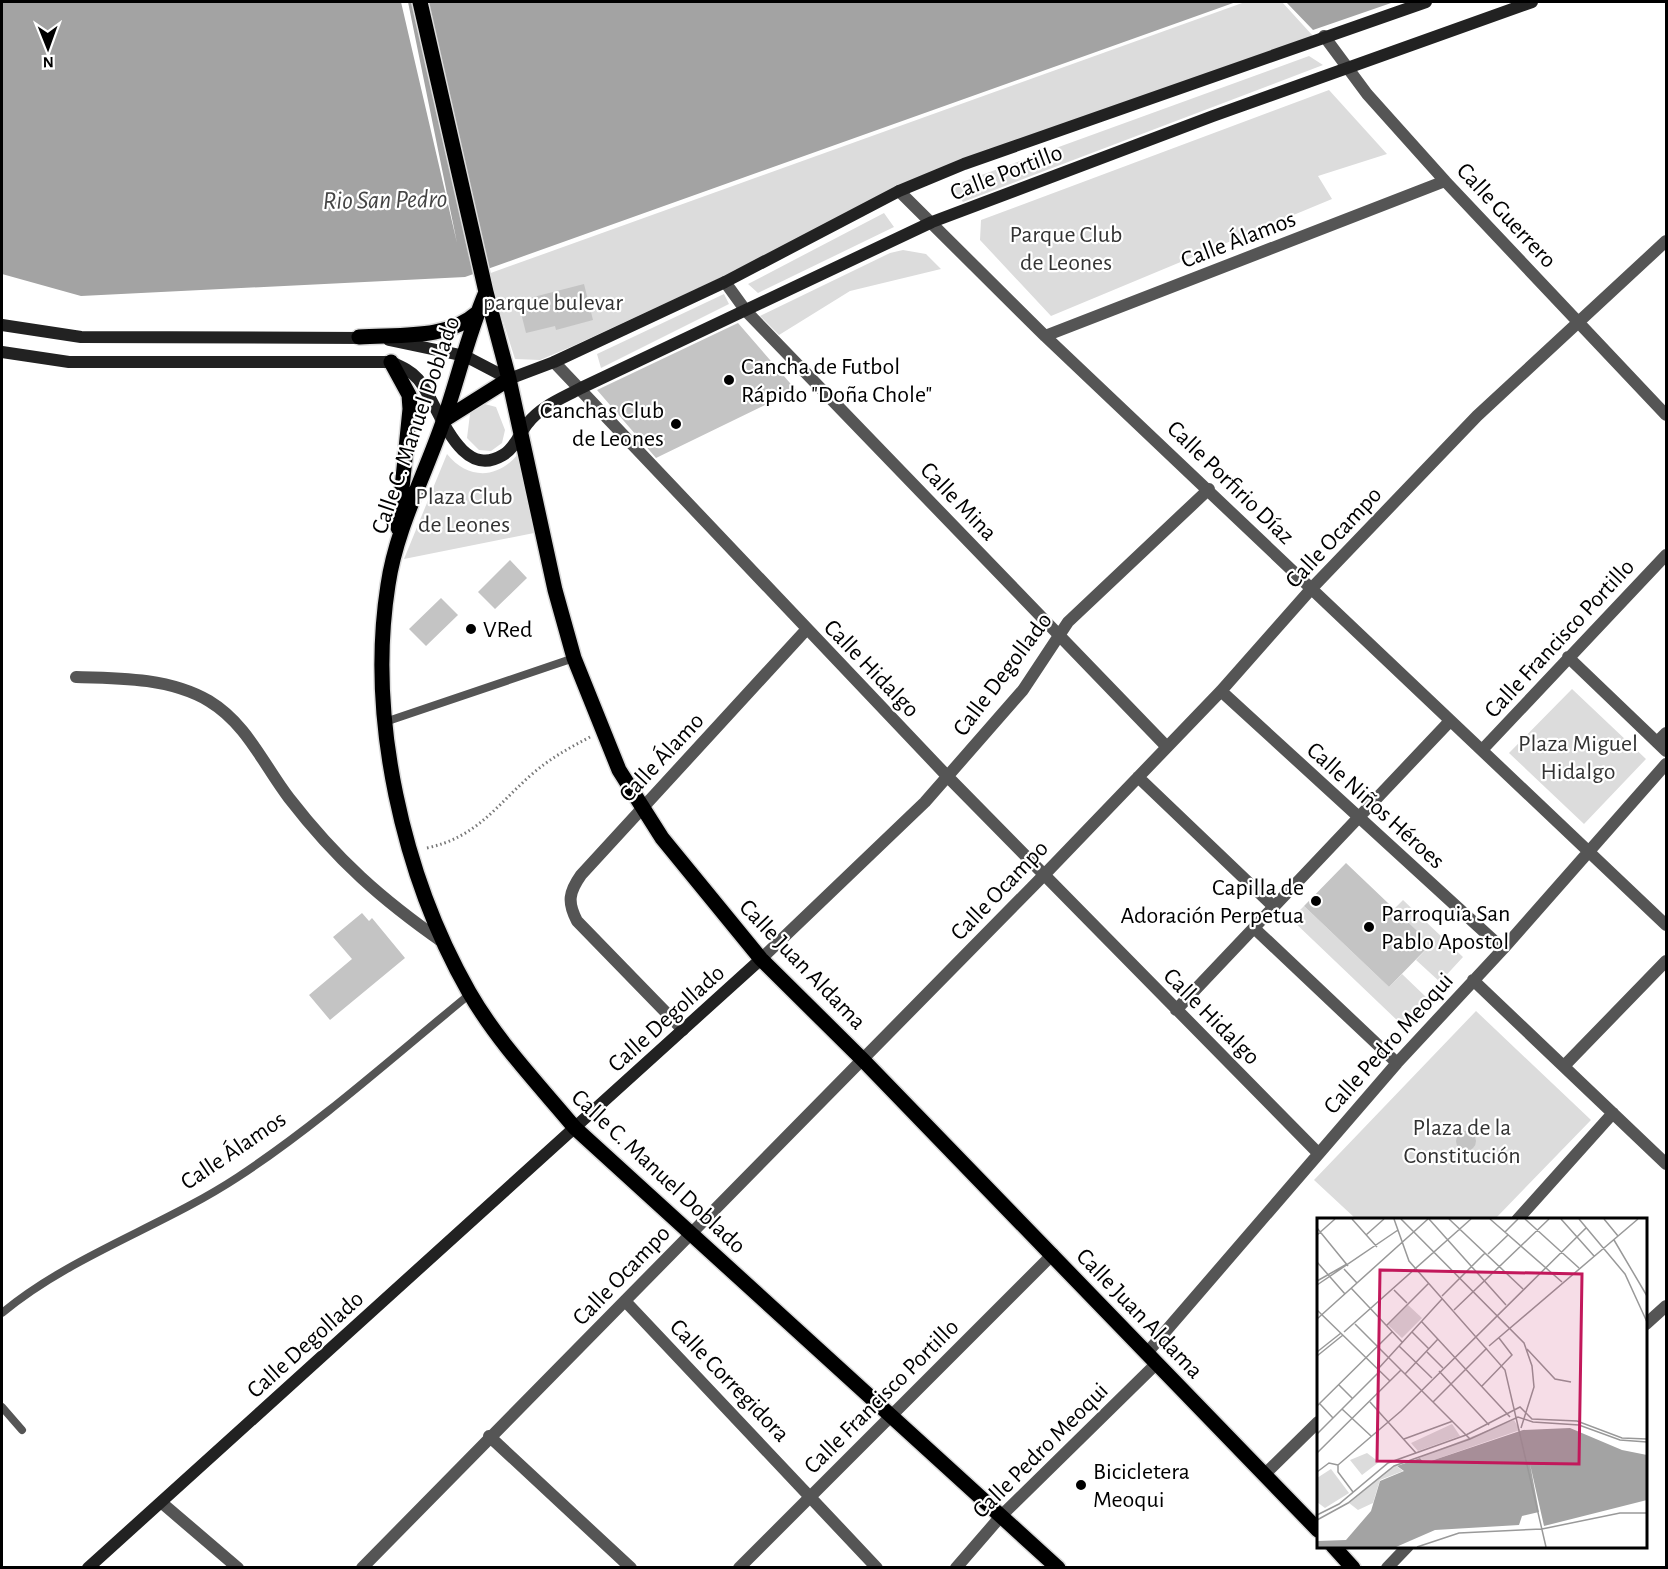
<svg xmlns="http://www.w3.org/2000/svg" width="1668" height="1569" viewBox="0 0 1668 1569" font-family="'Alegreya Sans',sans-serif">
	<rect width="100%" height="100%" fill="#fff"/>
	<path fill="#dcdcdc" d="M1245,2H1282L1313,36L883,194L748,265L573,346L540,360L515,359L488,274Z
		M1309,56L1323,65L963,202L951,186Z
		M1329,90L1387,154L1318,176L1332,199L1051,316L980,240L981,220Z
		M884,213L894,227L758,293L748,284Z
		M903,250L926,254L941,269L850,291L779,335L760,316L890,253Z
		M724,294L729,304L601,368L597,354Z
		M481,403L496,407L505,430L502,443L491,451L479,450L467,438L470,414Z
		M447,454C468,480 498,479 518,454L534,533L404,559Z
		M1572,689L1646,759L1584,824L1509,753Z
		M1403,900L1463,957L1440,982L1416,960L1431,944L1394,909Z
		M1304,906L1389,987L1402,974L1426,997L1401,1024L1291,919Z
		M1476,1011L1591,1120L1495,1219H1356L1314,1180Z"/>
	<path fill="#a3a3a3" d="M2,2H401L457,243L408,2H1236L465,277L81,296L2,274Z
		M1286,2H1394L1313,30Z"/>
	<path fill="#c4c4c4" d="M584,284L593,320L556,330L555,326L526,333L518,301Z
		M738,323L796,390L656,458L597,390Z
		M510,560L527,578L495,609L478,592Z
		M441,598L458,615L426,646L409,629Z
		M1346,863L1431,944L1389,987L1304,906Z
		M362,913L369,921L372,918L405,958L330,1020L309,995L352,959L333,937Z
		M1456 1141a10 10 0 1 1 20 0a10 10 0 1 1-20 0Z"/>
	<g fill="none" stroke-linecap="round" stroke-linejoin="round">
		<g stroke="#dbdbdb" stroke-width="18">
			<path id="primary" d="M420,2L486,292L509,379L555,590L574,658L619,770L662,838L761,959L863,1060L1318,1530
				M486,292C468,334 458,379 443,422C425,475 396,529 388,585C367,718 403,876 469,992C497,1041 539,1085 575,1128L1058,1568
				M359,337C397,334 447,340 477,313
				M391,362L409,395L410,409L398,528
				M444,420L509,379
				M1333,1546L1353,1568"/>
		</g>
		<path stroke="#777" stroke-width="3" stroke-dasharray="1.5 3" stroke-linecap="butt" d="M427,848C477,837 495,807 531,775C549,759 569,748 590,737"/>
		<path stroke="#555" stroke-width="8" d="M385,722L574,658
			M2,1313C72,1255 162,1227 238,1177C320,1123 394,1056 470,994
			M2,1407L22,1430"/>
		<path stroke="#555" stroke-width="12" d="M1324,36L1367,94L1445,181L1666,415
			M899,191L1045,336L1666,925
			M725,282L746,311L1166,746
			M1045,336L1445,181
			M554,362L948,777L1318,1153
			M1568,657L1666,751
			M76,677C120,678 170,678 209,701C247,724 263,764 289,798C337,860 381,899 444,943
			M1221,691L1503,949
			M1657,742L1666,733
			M1482,750L1666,555
			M1138,777L1274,907
			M1254,928L1397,1063
			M761,959L925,802L1023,690L1068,622L1209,489
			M1473,980L1666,1164
			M1176,1010L1450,721
			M683,1030L577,921C567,902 569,892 581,875L806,630
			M1564,1066L1666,961
			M1517,1220L1613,1113
			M626,1302L877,1568
			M1646,1324L1666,1306
			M1146,1354L1397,1063L1503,949L1666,764
			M489,1436L631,1568
			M1266,1473L1318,1422
			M162,1503L238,1568
			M362,1568L1044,875L1221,691L1312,588L1477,416L1666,241
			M739,1568L1053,1254
			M956,1568L1001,1516L1156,1364
			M1387,1568L1408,1546"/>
		<path stroke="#222" stroke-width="12" d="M2,325L81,337L366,338
			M389,340L465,356L509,379L554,362L725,282L899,191L964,164L1426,2
			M2,352L69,362H391C402,367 411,371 418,379C439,404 458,482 503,455C515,448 519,434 528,423C541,406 563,398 581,388L932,222L1213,116L1532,2
			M88,1568L761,959"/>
		<use href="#primary" stroke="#000" stroke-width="15"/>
	</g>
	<g fill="#000" stroke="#fff" stroke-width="2">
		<circle cx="729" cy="380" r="6"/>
		<circle cx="676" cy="424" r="6"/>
		<circle cx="471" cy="629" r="6"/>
		<circle cx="1316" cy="901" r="6"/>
		<circle cx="1369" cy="927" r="6"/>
		<circle cx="1081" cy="1485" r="6"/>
	</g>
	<g text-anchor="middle" stroke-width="4.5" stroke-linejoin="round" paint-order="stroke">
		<g font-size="24" fill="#000" stroke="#fff">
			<text transform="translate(1006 172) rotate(-21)" y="8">Calle Portillo</text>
			<text transform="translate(1507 215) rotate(47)" y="8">Calle Guerrero</text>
			<text transform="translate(1238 239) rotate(-21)" y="8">Calle Álamos</text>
			<text transform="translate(415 425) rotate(-71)" y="8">Calle C. Manuel Doblado</text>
			<text transform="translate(1231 482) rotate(44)" y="8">Calle Porfirio Díaz</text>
			<text transform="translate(959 501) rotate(46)" y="8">Calle Mina</text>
			<text transform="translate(1333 537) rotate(-47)" y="8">Calle Ocampo</text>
			<text transform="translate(1559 638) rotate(-47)" y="8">Calle Francisco Portillo</text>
			<text transform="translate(872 668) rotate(46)" y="8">Calle Hidalgo</text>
			<text transform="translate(1002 674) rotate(-53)" y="8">Calle Degollado</text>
			<text transform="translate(661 757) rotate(-47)" y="8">Calle Álamo</text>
			<text transform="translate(1376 805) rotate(42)" y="8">Calle Niños Héroes</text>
			<text transform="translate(999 890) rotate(-46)" y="8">Calle Ocampo</text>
			<text transform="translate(803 964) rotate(46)" y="8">Calle Juan Aldama</text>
			<text transform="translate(1212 1016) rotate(45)" y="8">Calle Hidalgo</text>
			<text transform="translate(666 1018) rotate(-42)" y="8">Calle Degollado</text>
			<text transform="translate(1388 1043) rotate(-48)" y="8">Calle Pedro Meoqui</text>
			<text transform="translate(233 1150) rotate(-34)" y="8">Calle Álamos</text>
			<text transform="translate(659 1171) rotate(43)" y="8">Calle C. Manuel Doblado</text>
			<text transform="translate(621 1275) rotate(-46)" y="8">Calle Ocampo</text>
			<text transform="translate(1140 1313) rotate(46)" y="8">Calle Juan Aldama</text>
			<text transform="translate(305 1344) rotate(-42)" y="8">Calle Degollado</text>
			<text transform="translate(730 1380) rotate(46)" y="8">Calle Corregidora</text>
			<text transform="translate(881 1396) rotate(-45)" y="8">Calle Francisco Portillo</text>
			<text transform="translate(1040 1450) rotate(-45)" y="8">Calle Pedro Meoqui</text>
		</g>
		<g font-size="24" fill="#333" stroke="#fff">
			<text x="1066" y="242">Parque Club<tspan x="1066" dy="28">de Leones</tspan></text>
			<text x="553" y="310">parque bulevar</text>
			<text x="464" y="504">Plaza Club<tspan x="464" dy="28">de Leones</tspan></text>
			<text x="1578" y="751">Plaza Miguel<tspan x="1578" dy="28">Hidalgo</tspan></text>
			<text x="1462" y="1135">Plaza de la<tspan x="1462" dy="28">Constitución</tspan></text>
		</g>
		<g font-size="24" fill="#000" stroke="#fff" text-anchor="start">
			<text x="741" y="374">Cancha de Futbol<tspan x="741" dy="28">Rápido "Doña Chole"</tspan></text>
			<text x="664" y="418" text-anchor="end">Canchas Club<tspan x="664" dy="28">de Leones</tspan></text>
			<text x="483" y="637">VRed</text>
			<text x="1304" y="895" text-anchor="end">Capilla de<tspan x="1304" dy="28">Adoración Perpetua</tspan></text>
			<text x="1381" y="921">Parroquia San<tspan x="1381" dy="28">Pablo Apostol</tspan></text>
			<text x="1093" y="1479">Bicicletera<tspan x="1093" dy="28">Meoqui</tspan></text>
		</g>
		<g font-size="26" font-style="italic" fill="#444" stroke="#fff">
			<text transform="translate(385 199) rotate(-1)" y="9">Rio San Pedro</text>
		</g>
	</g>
	<g transform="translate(1317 1218)">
		<rect width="330" height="330" fill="#fff"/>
		<path d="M91,87L105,100L85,120L71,107ZM197,202L203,212L108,245L103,239ZM135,206L143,218L101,233L94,225ZM50,235L62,244L45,257L33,242ZM78,247L86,253L63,262L56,285L41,292L32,285ZM14,251L32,275L8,290L0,284V260Z" fill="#dcdcdc"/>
		<path d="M253,210L305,232L330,237V282L227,308L213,246L222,294L205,298L202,307L118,312L79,329H0V323L29,322L54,293L63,263L87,253L80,248L103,240L108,245L206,212Z" fill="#a3a3a3"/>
		<path fill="none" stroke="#999" stroke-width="1.5" d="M35,1L60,29M77,1L92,43L188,152L229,329M84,1L207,125L215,148L217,169L204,210M112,1L189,87M132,1L206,71M173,1L245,64M208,1L262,50M244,1L277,38M262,1L308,56L330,104M287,1L301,18M0,10L31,48M188,14L201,1M0,17L18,1M49,17L67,1M297,22L330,78M171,36L191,17M0,44L28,76M27,51L40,65M0,63L30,46M0,67L81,12M34,70L85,124M77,72L90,85M125,78L168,35M0,92L73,163M137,92L232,1M0,101L111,1M105,104L193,199M38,106L153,221M69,108L112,65M27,114L154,1M95,114L112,131M82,128L115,160M172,128L321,1M210,131L238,161L254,164M0,134L24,115M110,134L126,150M0,138L26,117M61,151L125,81M122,153L172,207M88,156L121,121M22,167L35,180M165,168L195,137L182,120M53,184L99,235M116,184L170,130M3,186L16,200M0,188L75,114M25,191L54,218M0,216L63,153M87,221L136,203M0,235L84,152M21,247L84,193L269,10M21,247V254L36,274M0,254L12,245L21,247M0,297L22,286L71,245L149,217L203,189L215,201L260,203L305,220L330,221M0,302L31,285L77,248L153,221L201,199L216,204L262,207L303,222L330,224M100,329L142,315L225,311L303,295H330"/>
		<path fill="#c2185b" fill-opacity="0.15" stroke="#c2185b" stroke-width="3" d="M63,52L265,56L262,246L60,243Z"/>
		<rect width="330" height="330" fill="none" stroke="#000" stroke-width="3"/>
	</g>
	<rect width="1668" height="1569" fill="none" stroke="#000000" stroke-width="6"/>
	<g transform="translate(48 48) rotate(179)" stroke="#ffffff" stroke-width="4.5" paint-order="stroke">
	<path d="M0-4.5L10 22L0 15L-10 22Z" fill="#000000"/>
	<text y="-9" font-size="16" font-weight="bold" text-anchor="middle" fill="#000000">N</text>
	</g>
</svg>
